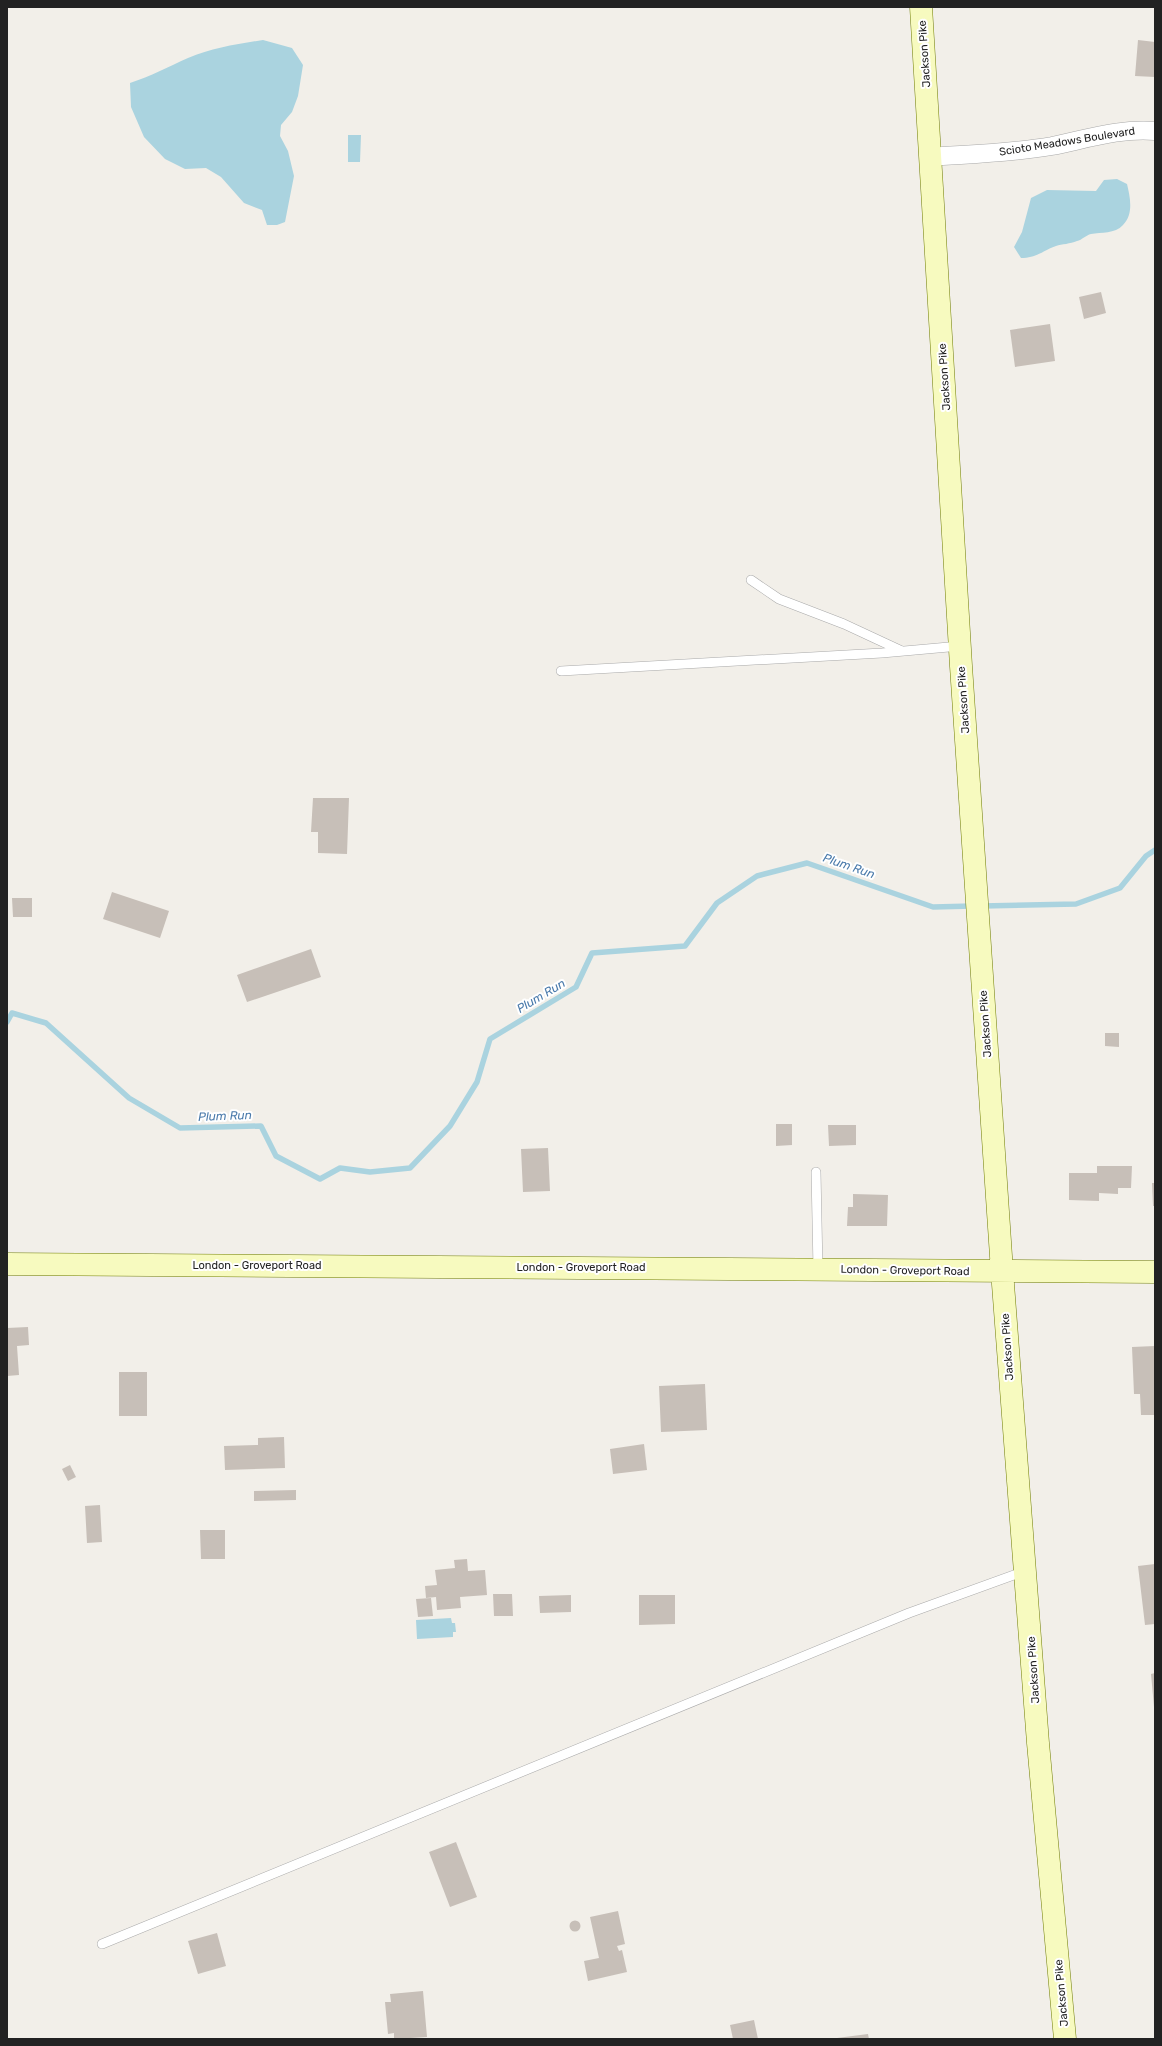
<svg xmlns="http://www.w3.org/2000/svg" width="1162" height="2046" viewBox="0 0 1162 2046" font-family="Rubik,sans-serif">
	<rect width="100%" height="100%" fill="#f2efe9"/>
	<path fill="#aad3df" d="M263,40L292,48L303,65L298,96L292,112L281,125L280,136L288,151L294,176L285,222L277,225H267L262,210L244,203L221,177L206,168L185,169L165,159L144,137L131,107L130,83C151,76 168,67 188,58C212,48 237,44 263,40Z
		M348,135H361L360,162H348Z
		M1117,179L1127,184C1130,197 1134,214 1123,225C1115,234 1101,232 1091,234C1086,235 1082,240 1077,241C1070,244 1062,244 1056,246C1042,251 1037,258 1021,258L1014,247L1022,232L1031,198L1047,190L1096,191L1104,180Z
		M451,1618L452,1623H455L456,1632H453V1637L417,1639L416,1620Z"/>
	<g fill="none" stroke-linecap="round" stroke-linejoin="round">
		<path stroke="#aad3df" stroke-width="5.5" d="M982,906L1076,904L1120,888L1146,856L1155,850
			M7,1022L12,1013L46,1023L129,1098L180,1128L261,1126L276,1156L320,1179L340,1168L370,1172L410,1168L450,1126L477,1082L490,1039L576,987L592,953L685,946L717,903L757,876L807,863L933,907L973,906"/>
	</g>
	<path fill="#c7bfb8" d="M1138,40L1155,42V77L1135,76Z
		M1101,292L1106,313L1084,319L1079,297Z
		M1050,324L1055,361L1015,367L1010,330Z
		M313,798H349L347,854L318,853V832H311Z
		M112,892L169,911L160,938L103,919Z
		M12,898H32V917H13Z
		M311,949L321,977L247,1002L237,975Z
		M1105,1033H1119V1047L1105,1046Z
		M776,1124H792V1145L776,1146Z
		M828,1125H856V1145L829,1146Z
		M548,1148L550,1191L523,1192L521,1149Z
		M1097,1166H1132L1131,1188H1118V1194L1099,1193V1201L1069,1200V1173H1097Z
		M1152,1183H1155V1206H1153Z
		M853,1194L888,1195L887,1226H847L848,1207H853Z
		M28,1327L29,1345L17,1346L19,1375L7,1376V1328Z
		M1155,1346V1415H1141L1140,1394H1134L1132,1347Z
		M119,1372H147V1416H119Z
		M705,1384L707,1430L661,1432L659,1386Z
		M284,1437L285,1468L225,1470L224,1446L258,1445V1438Z
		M644,1444L647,1470L613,1474L610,1449Z
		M70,1465L76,1477L68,1481L62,1469Z
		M296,1490V1500L254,1501V1491Z
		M100,1505L102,1542L87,1543L85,1506Z
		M200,1530H225V1559H201Z
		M467,1559L468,1571L485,1570L487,1595L460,1597L461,1608L437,1610L436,1597L426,1598L425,1586L437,1585L435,1570L455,1568L454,1560Z
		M1155,1564V1624L1145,1625L1138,1566Z
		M493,1594H512L513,1616H494Z
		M571,1595V1612L540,1613L539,1596Z
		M639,1595H675V1624L639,1625Z
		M431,1598L433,1616L418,1617L416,1599Z
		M1155,1673V1707H1154L1151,1674Z
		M456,1842L477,1897L450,1907L429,1852Z
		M618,1911L625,1944L617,1946L619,1951L622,1950L627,1972L588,1981L584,1961L599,1958L590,1917Z
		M569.5 1926a5.5 5.5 0 1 1 11 0a5.5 5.5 0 1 1-11 0Z
		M217,1933L226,1966L198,1974L188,1941Z
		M423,1991L427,2037L394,2039V2033L388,2034L385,2002H391L390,1994Z
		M754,2020L758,2039H733L730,2025Z
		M868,2034L869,2039H837V2038Z"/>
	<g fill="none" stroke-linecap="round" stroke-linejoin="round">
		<g stroke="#a9a9a9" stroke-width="10">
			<path id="lane" d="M751,580L779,599L844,624L902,651
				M561,671L882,653L960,646
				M816,1172L818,1269
				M102,1944L909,1613L1025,1571"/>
		</g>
		<g stroke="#a9a9a9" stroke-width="19">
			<path id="street" d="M930,157C971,154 1012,153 1052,146C1087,139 1120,128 1155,131"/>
		</g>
		<g stroke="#707d05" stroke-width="23">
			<path id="secondary" d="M921,7L961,666L1002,1271L1038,1743L1065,2039
				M7,1264L1155,1272"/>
		</g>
		<use href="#lane" stroke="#fff" stroke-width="9"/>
		<use href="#street" stroke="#fff" stroke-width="18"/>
		<use href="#secondary" stroke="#f7fabf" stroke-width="22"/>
	</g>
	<g text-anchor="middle" stroke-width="4" stroke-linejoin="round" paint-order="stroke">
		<g font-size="11" fill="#222" stroke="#fff">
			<text transform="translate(924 54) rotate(-94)" y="4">Jackson Pike</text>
			<text transform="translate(1067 141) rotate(-9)" y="4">Scioto Meadows Boulevard</text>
			<text transform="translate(944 377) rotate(-94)" y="4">Jackson Pike</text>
			<text transform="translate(963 700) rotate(-94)" y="4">Jackson Pike</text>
			<text transform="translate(985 1024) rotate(-94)" y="4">Jackson Pike</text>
			<text x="257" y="1269">London - Groveport Road</text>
			<text x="581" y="1271">London - Groveport Road</text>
			<text transform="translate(905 1270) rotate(1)" y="4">London - Groveport Road</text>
			<text transform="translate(1007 1347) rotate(-94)" y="4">Jackson Pike</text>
			<text transform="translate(1033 1670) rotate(-94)" y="4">Jackson Pike</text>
			<text transform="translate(1061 1993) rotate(-95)" y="4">Jackson Pike</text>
		</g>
		<g font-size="12" font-style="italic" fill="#4a7aab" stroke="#fff">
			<text transform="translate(849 866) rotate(19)" y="4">Plum Run</text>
			<text transform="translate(541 996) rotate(-31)" y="4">Plum Run</text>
			<text transform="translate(225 1116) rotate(-2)" y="4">Plum Run</text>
		</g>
	</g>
	<rect width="1162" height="2046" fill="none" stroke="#222222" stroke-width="16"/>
</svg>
